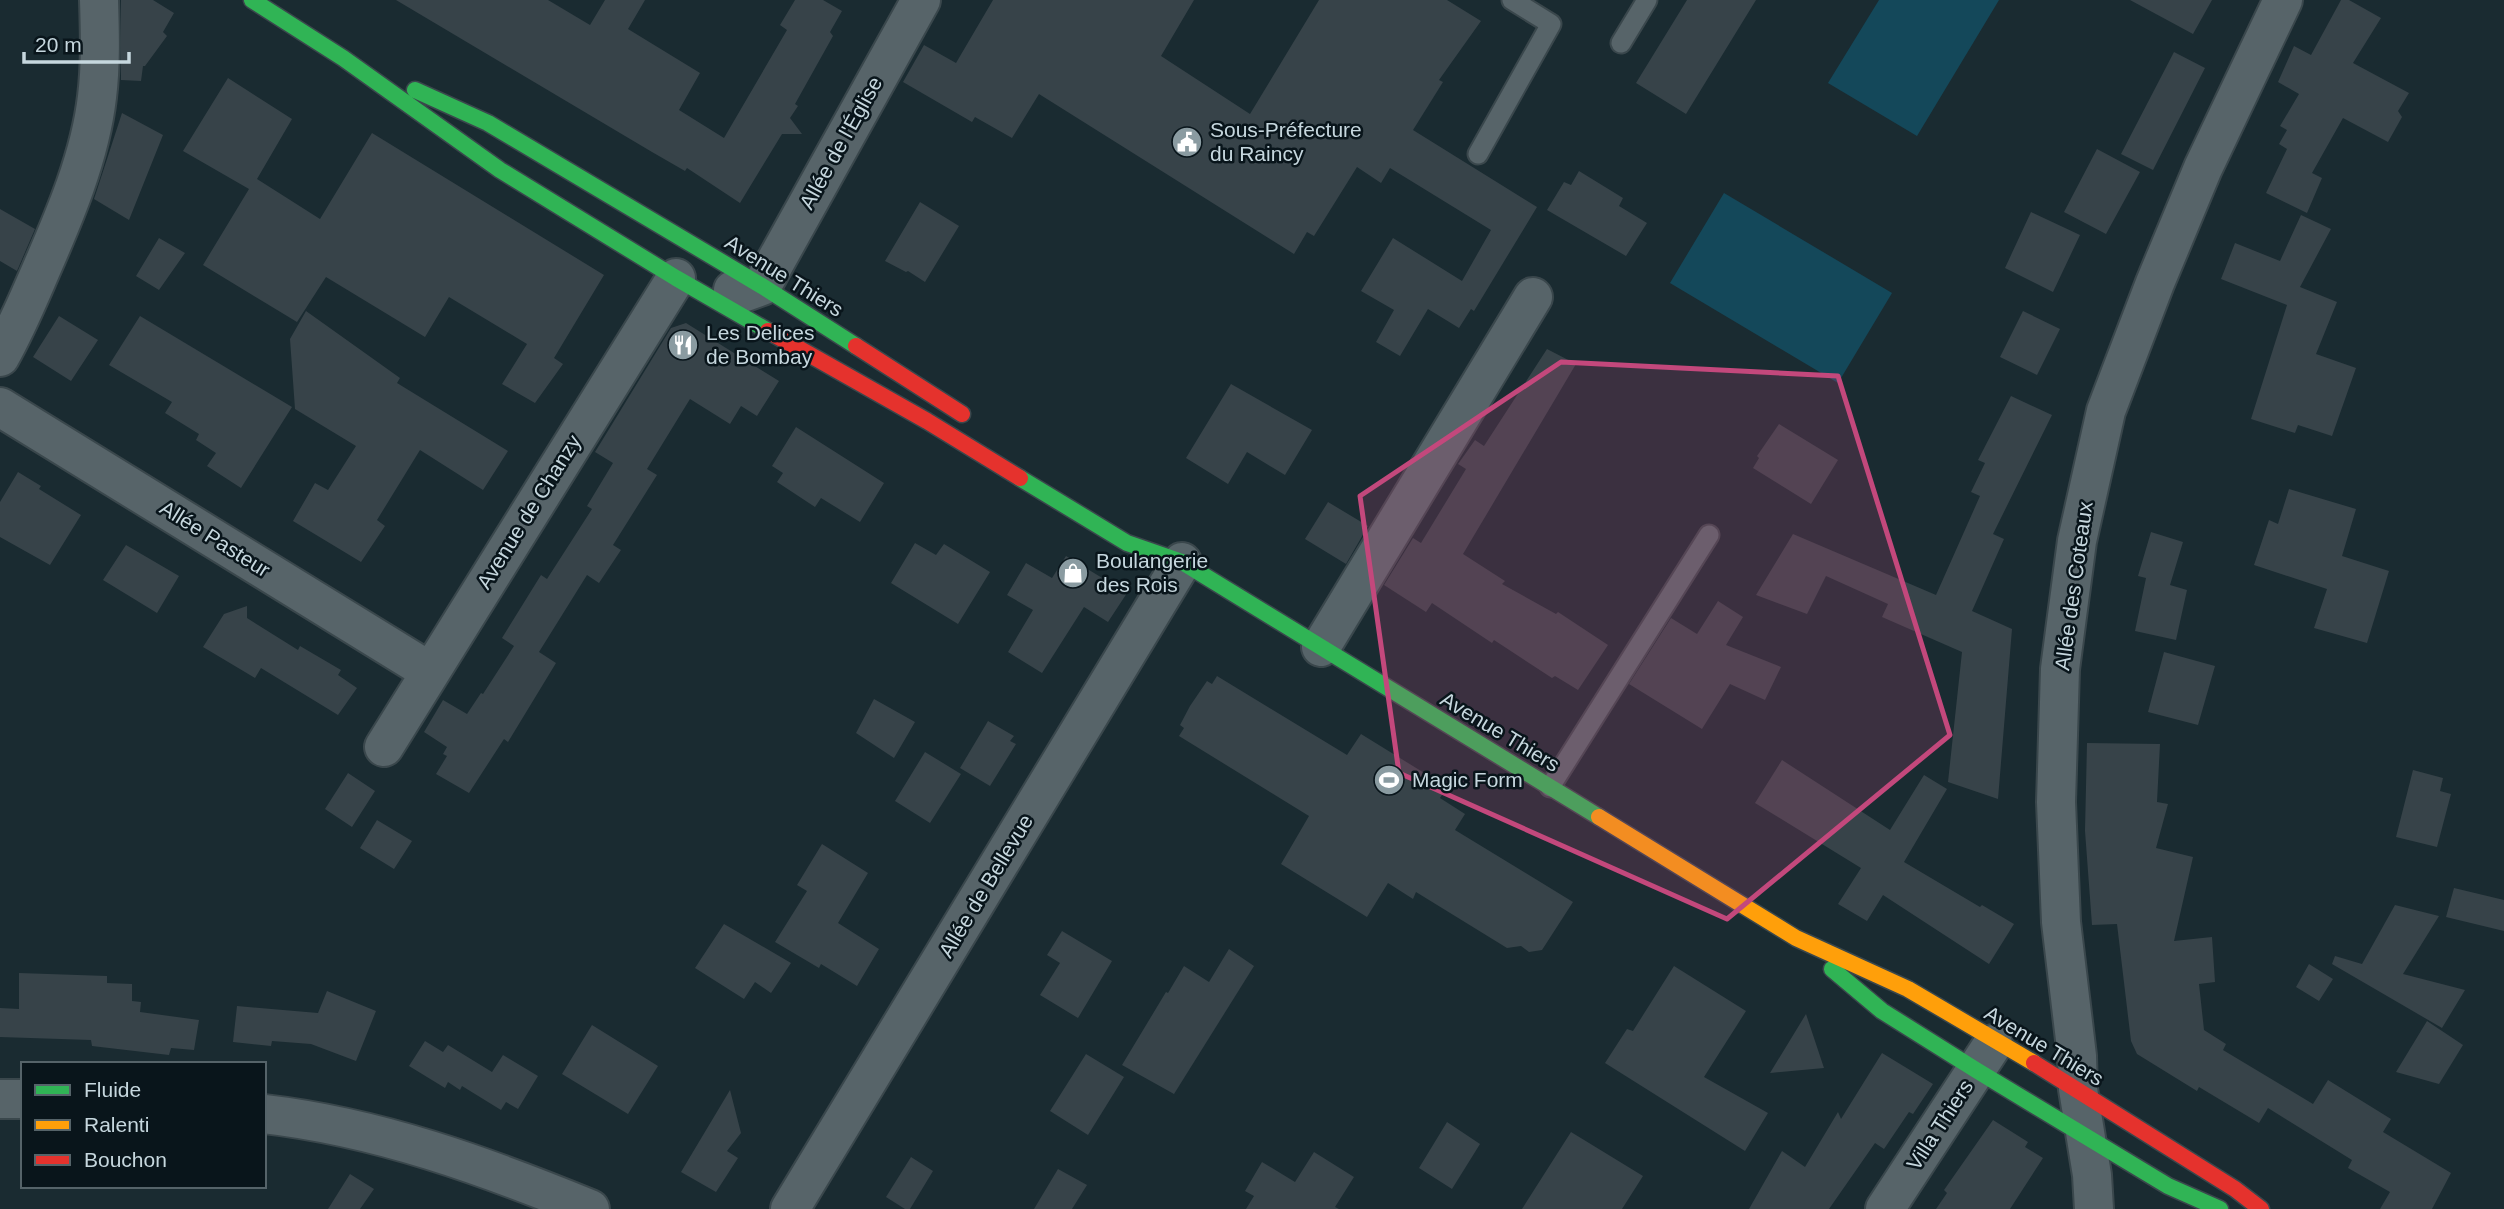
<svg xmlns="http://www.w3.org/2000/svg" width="2504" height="1209" viewBox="0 0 2504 1209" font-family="Helvetica,sans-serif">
	<rect width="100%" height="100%" fill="#1a2b31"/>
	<path fill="#14485a" d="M1879,0H1999L1917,136L1828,83Z
		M1724,193L1892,293L1838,383L1670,283Z"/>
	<path fill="#374349" d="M121,0H153L174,13L163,32L167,36L145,66H143L141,81L121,80Z
		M396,0H548L590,25L605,0H645L628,29L700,73L679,110L724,138L787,30L780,25L795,0H823L842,11L830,32L833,36L795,104L798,106L790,118L802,134H782L740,203L687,168L685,171L652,152Z
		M993,0H1194L1161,56L1250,114L1319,0H1447L1481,21L1439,80L1443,82L1413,130L1537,207L1474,311L1471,309L1459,328L1428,309L1400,356L1376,342L1394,310L1361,291L1393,238L1462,281L1491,230L1390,168L1381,183L1357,167L1314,236L1307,232L1294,254L1039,94L1012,138L975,117L972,122L903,82L924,45L956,63Z
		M1687,0H1756L1686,114L1636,83Z
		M2130,0H2212L2193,34Z
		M2341,0H2349L2381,18L2353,63L2409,93L2398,111L2402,117L2388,142L2343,118L2312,173L2322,178L2307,213L2266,193L2287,149L2279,144L2287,130L2280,126L2299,94L2278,82L2294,46L2311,55Z
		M2174,52L2205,68L2153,170L2121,154Z
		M228,78L292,119L257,179L320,219L372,133L604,275L554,358L563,364L535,403L502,384L527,344L449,297L425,337L326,277L297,322L203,265L249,189L183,151Z
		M122,113L163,135L129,220L94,199Z
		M2097,149L2140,172L2106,234L2064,212Z
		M1579,171L1623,198L1619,206L1647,223L1626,256L1547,210L1564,182L1571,185Z
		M920,202L959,226L925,282L908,271L906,272L885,261Z
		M0,209L35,229L17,271L0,261Z
		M2031,212L2080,235L2053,292L2005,268Z
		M2301,215L2331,229L2300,287L2337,302L2316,354L2356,368L2332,436L2298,425L2295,433L2251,419L2287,305L2221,279L2235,243L2280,261Z
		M159,238L185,253L159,290L136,276Z
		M306,311L400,378L397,383L508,451L483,490L420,450L377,520L385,526L361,562L293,521L315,483L328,490L356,446L295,409L290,339Z
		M2023,311L2060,329L2037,375L2000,357Z
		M59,316L98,340L71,381L33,357Z
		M140,316L292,407L241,488L207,466L216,453L196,440L199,434L165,413L172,402L109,365Z
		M686,323L779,381L757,416L741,406L730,424L690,399L647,469L657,475L613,545L621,550L599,583L587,575L539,652L556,663L508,742L504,739L469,793L436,774L447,756L443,754L447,747L424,732L443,700L467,714L481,693L483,694L514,646L502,638L541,575L547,579L592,509L587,506L613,463L595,452L671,328Z
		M1547,349L1576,364L1463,554L1505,581L1502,584L1556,614L1558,612L1608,645L1578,690L1555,676L1552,678L1494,640L1492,643L1432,603L1426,612L1384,585L1413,538L1421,543L1466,469L1458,464L1475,440L1484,446Z
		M1231,384L1312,430L1285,475L1247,452L1228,484L1186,458Z
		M2011,396L2052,415L1993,534L2004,539L1972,611L2012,629L1998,799L1948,782L1962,652L1882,617L1888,604L1826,576L1807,614L1756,595L1793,534L1936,595L1980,496L1971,492L1985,463L1978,460Z
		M1779,424L1838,460L1811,504L1753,468L1759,458L1757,456Z
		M796,427L884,483L860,522L821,498L815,507L777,482L783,473L772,466Z
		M18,472L41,486L39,489L81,515L50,565L0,537V502Z
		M2289,489L2356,509L2342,556L2389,571L2367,643L2314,628L2327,589L2254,565L2269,520L2278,524Z
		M1328,502L1368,526L1346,564L1305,539Z
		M2151,532L2183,542L2170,585L2187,590L2176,640L2135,631L2146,578L2138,576Z
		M915,543L936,555L944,544L990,572L958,624L891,583Z
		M126,545L179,576L157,613L103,580Z
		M1066,556L1127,593L1108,622L1084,607L1042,673L1008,652L1033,610L1007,595L1026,563L1052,578Z
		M1718,601L1743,617L1726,645L1781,667L1765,700L1730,684L1702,729L1629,684L1671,618L1697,634Z
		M247,606V618L298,650L300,646L341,670L338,675L357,688L338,715L261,668L255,678L203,647L224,614Z
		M2164,652L2215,666L2198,725L2148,712Z
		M1217,676L1347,755L1361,734L1447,787L1440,798L1465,814L1455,830L1573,902L1542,950L1529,952L1521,946L1507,948L1416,892L1413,899L1388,883L1367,917L1281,864L1309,816L1179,736L1184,728L1180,725L1190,706L1207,681L1212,684Z
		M874,699L915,722L894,758L856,733Z
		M988,721L1014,736L1010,741L1016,744L990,786L960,768Z
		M2087,743L2160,744L2157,802L2168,804L2156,848L2193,857L2174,941L2212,937L2215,982L2199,984L2204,1030L2226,1044L2223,1050L2313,1104L2328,1080L2391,1119L2383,1132L2451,1173L2432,1209H2380L2390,1192L2348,1168L2352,1160L2268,1108L2259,1123L2199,1087L2197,1091L2137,1054L2131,1041L2117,924L2092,925L2085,831Z
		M925,752L961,774L930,823L895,801Z
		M1782,760L1890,830L1924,775L1947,789L1904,862L1980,907L1982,905L2014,924L1989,964L1883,895L1867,921L1838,904L1861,868L1755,803Z
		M2413,770L2443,778L2440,791L2451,794L2437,847L2396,837Z
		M348,773L375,791L352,827L325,809Z
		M377,820L412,841L394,869L360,848Z
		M822,844L868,873L838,923L879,949L857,986L821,964L819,968L775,942L807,891L797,885Z
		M2454,888L2504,900V931L2446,917Z
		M2395,905L2439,916L2403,974L2465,990L2442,1028L2332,964L2335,956L2362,964Z
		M724,924L791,963L771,993L755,982L744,999L695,968Z
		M1062,931L1112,961L1078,1018L1040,995L1060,963L1047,955Z
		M1229,949L1254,966L1174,1094L1122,1065L1166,992L1168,993L1184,966L1209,982Z
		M2309,964L2333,979L2319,1001L2296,987Z
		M1674,966L1746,1011L1704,1077L1768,1113L1745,1151L1605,1063L1627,1029L1633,1031Z
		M19,973L107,976V983L132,984V1001L141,1002L140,1012L199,1020L194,1050L171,1048L169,1055L92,1046L91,1040L0,1037V1008L19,1009Z
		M327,991L376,1011L356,1061L311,1044L272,1041L271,1046L233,1042L237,1006L318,1013Z
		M1806,1014L1824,1068L1770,1073Z
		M2427,1021L2463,1045L2439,1084L2396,1072Z
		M592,1025L658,1066L628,1114L562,1074Z
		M425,1041L443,1052L448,1045L492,1072L503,1055L538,1076L518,1109L506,1102L501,1110L462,1086L460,1090L448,1082L445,1088L409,1066Z
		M1882,1053L1933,1084L1913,1114L1909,1112L1884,1149L1875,1143L1829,1209H1749L1782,1151L1805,1167L1838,1112L1841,1119Z
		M1086,1054L1124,1077L1088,1135L1050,1111Z
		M730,1090L741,1133L727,1151L738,1158L716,1192L681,1172Z
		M1993,1120L2028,1142L2025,1147L2043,1158L2010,1209H1936L1947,1193L1944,1190Z
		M1447,1122L1480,1144L1452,1189L1419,1168Z
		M1571,1132L1643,1176L1622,1209H1522Z
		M1314,1152L1354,1177L1335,1207L1339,1209H1246L1254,1196L1245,1191L1262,1162L1295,1182Z
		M911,1157L933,1171L910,1209H905L886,1197Z
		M1058,1169L1087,1185L1072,1209H1034Z
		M350,1174L374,1189L360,1209H328Z"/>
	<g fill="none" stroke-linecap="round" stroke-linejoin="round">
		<g stroke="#3a474c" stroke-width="23">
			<path id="lane" d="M1621,43L1647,0
				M1478,154L1551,24L1512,0
				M1550,787L1709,535"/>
		</g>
		<g stroke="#3a474c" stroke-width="42">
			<path id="street" d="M733,290L740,294L762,286L921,0
				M0,357C16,329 28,300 41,270C65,215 90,157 97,97C101,65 100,32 99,0
				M0,407L429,671
				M1321,647L1533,297
				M384,747L676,278
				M0,1099H23
				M264,1114C378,1127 485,1166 590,1209
				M790,1209L1182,562
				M1885,1209L1993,1044
				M2094,1209L2092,1175L2078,1089L2077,1056L2061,922L2056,802L2060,669L2077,541L2106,411L2155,283L2203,168L2283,0"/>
		</g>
		<g stroke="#3a474c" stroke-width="19">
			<path id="fast" d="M252,0L343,58L500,170L676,278L768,331
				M415,90L488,123L762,286L856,346
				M1020,478L1127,543L1182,562L1599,817
				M1832,969L1882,1011L1976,1070L2168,1186L2220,1209"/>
		</g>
		<g stroke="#3a474c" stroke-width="19">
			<path id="slow" d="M1599,817L1796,938L1908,989L2034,1063"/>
		</g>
		<g stroke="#3a474c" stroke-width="19">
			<path id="jam" d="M768,331L927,421L1020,478
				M856,346L962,414
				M2034,1063L2235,1189L2261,1209"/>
		</g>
		<use href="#lane" stroke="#576469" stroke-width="19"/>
		<use href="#street" stroke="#576469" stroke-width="38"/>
		<use href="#fast" stroke="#30b455" stroke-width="16"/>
		<use href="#slow" stroke="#ff9f0a" stroke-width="16"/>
		<use href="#jam" stroke="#e5322d" stroke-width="16"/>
	</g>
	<path fill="#c3487c" fill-opacity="0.2" stroke="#c3487c" stroke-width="5" stroke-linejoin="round" d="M1561,362L1838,376L1950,735L1727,919L1399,773L1360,496Z"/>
	<defs>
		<g id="civic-disc" transform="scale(1.575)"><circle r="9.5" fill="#8a9ba1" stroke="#09151b"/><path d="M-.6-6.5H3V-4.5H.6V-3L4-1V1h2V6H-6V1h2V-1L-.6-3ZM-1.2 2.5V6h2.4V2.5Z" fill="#fff"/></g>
		<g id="restaurant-disc" transform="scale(1.575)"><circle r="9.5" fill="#8a9ba1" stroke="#09151b"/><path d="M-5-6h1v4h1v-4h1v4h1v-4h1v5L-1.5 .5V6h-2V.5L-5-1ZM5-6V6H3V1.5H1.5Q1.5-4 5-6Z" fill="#fff"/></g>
		<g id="shop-disc" transform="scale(1.575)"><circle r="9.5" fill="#8a9ba1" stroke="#09151b"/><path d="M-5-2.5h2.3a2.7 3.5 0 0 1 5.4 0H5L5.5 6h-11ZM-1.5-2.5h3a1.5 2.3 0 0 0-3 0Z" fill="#fff"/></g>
		<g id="stadium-disc" transform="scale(1.575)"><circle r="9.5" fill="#8a9ba1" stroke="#09151b"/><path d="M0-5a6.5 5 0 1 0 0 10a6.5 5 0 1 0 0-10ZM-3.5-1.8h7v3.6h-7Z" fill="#fff"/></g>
	</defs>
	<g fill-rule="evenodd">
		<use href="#civic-disc" x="1187" y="142"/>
		<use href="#restaurant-disc" x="683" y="345"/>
		<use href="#shop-disc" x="1073" y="573"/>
		<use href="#stadium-disc" x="1389" y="780"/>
	</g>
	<g text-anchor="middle" stroke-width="5" stroke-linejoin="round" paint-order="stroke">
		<g font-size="21" fill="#c6d7de" stroke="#09151b" text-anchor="start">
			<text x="1210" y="137">Sous-Préfecture<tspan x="1210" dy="24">du Raincy</tspan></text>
			<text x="706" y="340">Les Delices<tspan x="706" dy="24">de Bombay</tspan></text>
			<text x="1096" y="568">Boulangerie<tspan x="1096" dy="24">des Rois</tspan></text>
			<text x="1412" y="787">Magic Form</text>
		</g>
		<g font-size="21" fill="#c6d7de" stroke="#09151b">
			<text transform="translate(841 143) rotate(-61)" y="7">Allée de l'Église</text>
			<text transform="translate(784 276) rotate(32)" y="7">Avenue Thiers</text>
			<text transform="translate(529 512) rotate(-58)" y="7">Avenue de Chanzy</text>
			<text transform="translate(215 539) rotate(32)" y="7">Allée Pasteur</text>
			<text transform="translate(2074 586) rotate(-82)" y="7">Allée des Coteaux</text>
			<text transform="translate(1500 732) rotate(31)" y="7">Avenue Thiers</text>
			<text transform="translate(986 886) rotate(-59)" y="7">Allée de Bellevue</text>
			<text transform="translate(2044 1046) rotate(31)" y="7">Avenue Thiers</text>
			<text transform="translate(1940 1125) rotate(-57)" y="7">Villa Thiers</text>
		</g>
	</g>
	<rect x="21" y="1062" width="245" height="126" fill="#09151b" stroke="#556369" stroke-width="2"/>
	<rect x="35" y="1085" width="35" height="10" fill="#30b455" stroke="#556369" stroke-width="2"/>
	<text x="84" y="1097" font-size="21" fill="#c6d7de">Fluide</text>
	<rect x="35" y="1120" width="35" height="10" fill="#ff9f0a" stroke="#556369" stroke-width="2"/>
	<text x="84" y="1132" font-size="21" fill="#c6d7de">Ralenti</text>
	<rect x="35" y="1155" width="35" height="10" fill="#e5322d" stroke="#556369" stroke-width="2"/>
	<text x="84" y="1167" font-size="21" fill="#c6d7de">Bouchon</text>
	<path d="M24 52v10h105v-10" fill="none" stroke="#c6d7de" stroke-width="3.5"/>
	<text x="35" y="52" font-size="21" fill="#c6d7de" stroke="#09151b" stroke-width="5" paint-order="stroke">20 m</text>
</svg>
